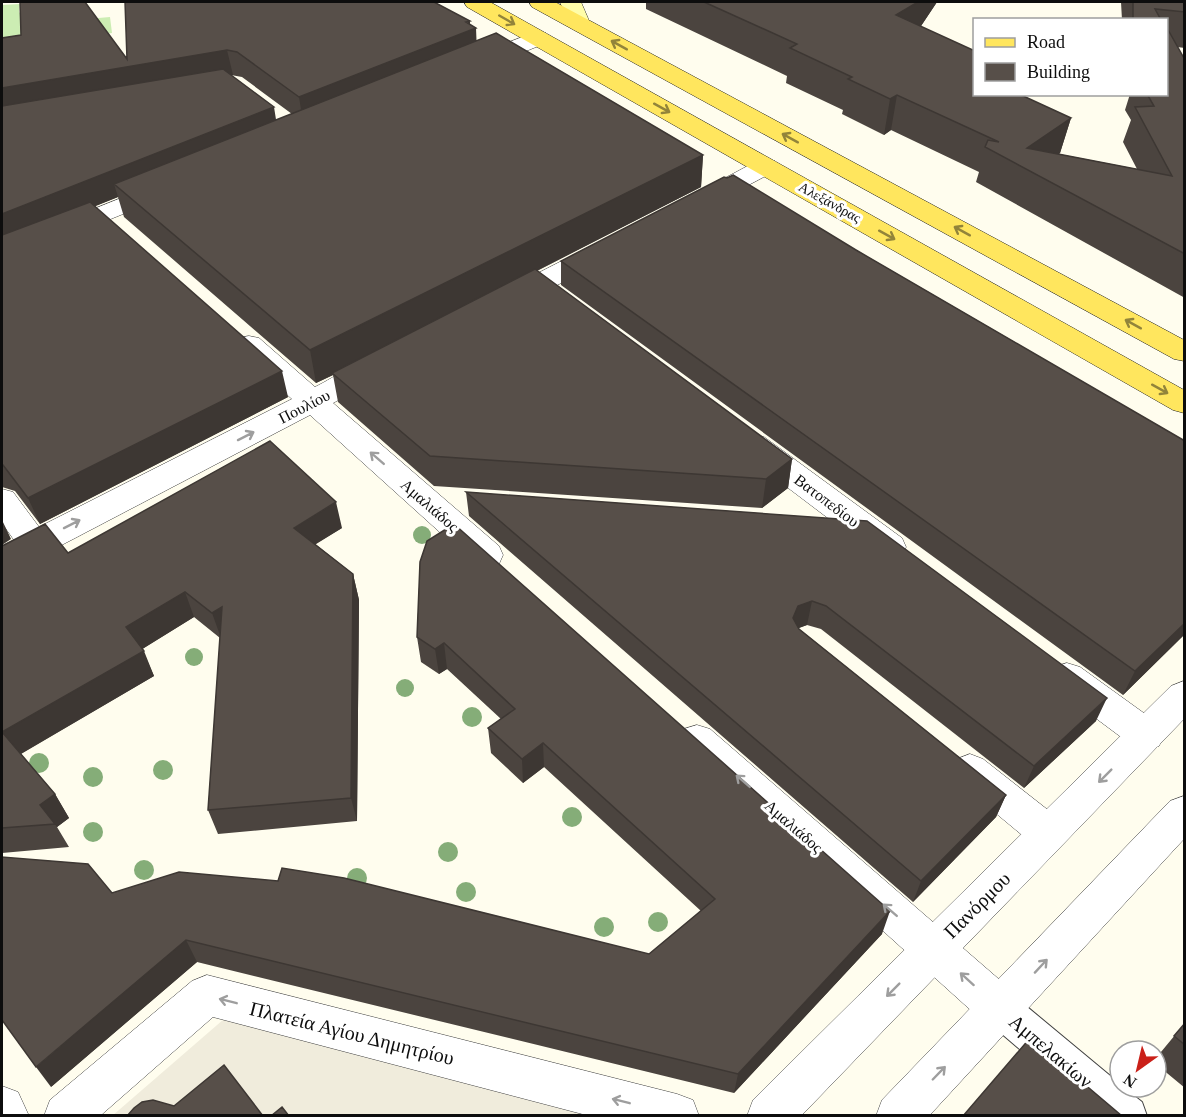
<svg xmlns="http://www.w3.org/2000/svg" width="1186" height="1117" viewBox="0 0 1186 1117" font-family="'Times New Roman',serif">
	<rect width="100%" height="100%" fill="#fffdee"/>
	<path fill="#ccedb3" d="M20,4L19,12L24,17L82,9L88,5L87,19L110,17L112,33L96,35L2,64V5Z"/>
	<path fill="#f0ecdc" d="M224,1019L615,1115L112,1116Z"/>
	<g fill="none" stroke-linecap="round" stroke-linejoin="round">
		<g stroke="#404040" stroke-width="2">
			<path id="pedestrian" d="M1001,991L1014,996L1120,1084V1087H1123L1142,1102L1147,1116H1098L988,1022L983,1009L988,996Z"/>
		</g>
		<g stroke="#404040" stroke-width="1">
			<path id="minor" d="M538,31L546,33L549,38L546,43L484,68L476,70L468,68L465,63L468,58Z
				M766,159L775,161L778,166L775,171L711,205L702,208L693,205L689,200L693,195L757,161Z
				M161,182L170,185L174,190L170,195L2,263V246Z
				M600,244L609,246L613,252L609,258L517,306L507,309L497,306L493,300L497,294L591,246Z
				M249,336L259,338L315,387C336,377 363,355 386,361L390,368L386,375L333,403L499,546L503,555L499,564L487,567L475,564L310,415L14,570L2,573V546L14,540L2,523V489L13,492L39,527L292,399L239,352L235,345L239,338Z
				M753,434L764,437L902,538L906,547L902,556L890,559L878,556L742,453L738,445L742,437Z
				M1067,663L1080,667L1159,724L1164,735L1159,746L1146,750L1133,746L1054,687L1049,677L1054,667Z
				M697,725L710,729L1016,994L1022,1009L1016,1024L1001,1030L986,1024L684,751L679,740L684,729Z
				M970,754L983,759L1062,821L1067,833L1062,845L1048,850L1034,845L957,781L951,770L957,759Z
				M207,975L677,1094L693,1100L699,1116H590L213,1017L100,1116H44L50,1100L192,981Z
				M2,1086L18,1092L29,1116H2Z"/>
		</g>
		<g stroke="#404040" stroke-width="1">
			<path id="tertiary" d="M1184,681V719L801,1116H747L753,1100L1171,686Z
				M1184,796V839L929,1116H876L882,1100L1170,801Z"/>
		</g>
		<g stroke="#2f2f2f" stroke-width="1">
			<path id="secondary" d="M560,2H581L590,23L587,28L579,30L571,28Z"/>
		</g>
		<g stroke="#1e1e1e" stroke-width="1">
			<path id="primary" d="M464,2H490L1184,390V413L1173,410L467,7Z
				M529,2H555L1184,340V361L1174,359L532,7Z"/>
		</g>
		<use href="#pedestrian" fill="#fff" fill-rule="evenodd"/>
		<use href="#minor" fill="#fff" fill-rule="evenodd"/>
		<use href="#tertiary" fill="#fff" fill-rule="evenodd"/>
		<use href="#secondary" fill="#fffda9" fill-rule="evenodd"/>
		<use href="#primary" fill="#ffe65e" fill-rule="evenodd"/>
	</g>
	<g fill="#85ad78">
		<circle cx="422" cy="535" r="9"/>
		<circle cx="194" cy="657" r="9"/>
		<circle cx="405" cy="688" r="9"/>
		<circle cx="472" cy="717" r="10"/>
		<circle cx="39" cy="763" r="10"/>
		<circle cx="163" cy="770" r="10"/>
		<circle cx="93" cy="777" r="10"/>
		<circle cx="572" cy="817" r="10"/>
		<circle cx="93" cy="832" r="10"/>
		<circle cx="448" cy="852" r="10"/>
		<circle cx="144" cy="870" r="10"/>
		<circle cx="357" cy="878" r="10"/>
		<circle cx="466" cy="892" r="10"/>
		<circle cx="658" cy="922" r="10"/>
		<circle cx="604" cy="927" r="10"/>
	</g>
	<path fill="#4b443f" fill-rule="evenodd" d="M646,2H937L921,26L975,94L1071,118L1060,153L1059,154L1137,169L1123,142L1131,120L1125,110L1130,94H1167V20H1122L1121,2H1115H1185V48L1177,47L1185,60V298L976,182L979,172L891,130L884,135L842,114L843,110L786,83L787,76L646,9Z
		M470,25L476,41L703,155L701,187L537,271L792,459L788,488L762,508L434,486L338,402L333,375L316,383L124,217L118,197L95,206L288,397L40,524L15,491L2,487V38L127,59ZM231,75L242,77L292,114L276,120Z
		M856,250L1185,441V634L1123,695L561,285V261Z
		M466,492L867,521L1096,721L1024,788L821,629L807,625L798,628L1006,795L996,817L913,902L469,516Z
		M342,528L315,544L353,574L359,600L357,821L218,834L208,810L220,638L194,617L142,649L154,676L21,754L55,794L69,818L57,827L69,847L2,853V546L68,553Z
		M420,562L882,934L734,1093L197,962L51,1087L112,893L649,954L701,911L544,767L523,783L491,753L488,728L501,719L447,669L439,674L421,662L417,637Z
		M1185,1023V1088L1156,1064V1058Z"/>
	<path fill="#3d3733" d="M918,2H937L917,32L896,15Z
		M470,21V30L476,28L477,53L303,122L299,97Z
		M227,50L233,75L2,115V88Z
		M897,95L891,130L884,135L890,99Z
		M274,107L278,132L114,184L118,197L2,244V214Z
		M1071,118L1060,153L1033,172L1027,148Z
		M703,155L701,187L334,374L332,373L333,375L316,383L310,350Z
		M282,371L288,397L40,524L28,498Z
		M792,459L788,488L762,508L766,479Z
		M336,502L342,528L300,554L294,528Z
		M2,520L11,539L2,545Z
		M353,574L359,600L357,821L351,798Z
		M185,592L194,617L136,653L126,627Z
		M812,601L807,625L794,630L793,618L798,606Z
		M222,607L221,638L212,613Z
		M1185,623V634L1123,695L1135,671Z
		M444,643L447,669L439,674L435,649Z
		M144,651L154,676L17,756L2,732Z
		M1107,698L1096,721L1024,788L1034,766Z
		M543,743L544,767L523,783L522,759Z
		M55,794L69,818L57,827L40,805Z
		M1006,795L996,817L913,902L921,881Z
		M890,911L882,934L734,1093L738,1074Z
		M186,940L197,962L51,1087L36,1067Z"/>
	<path fill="#574f49" stroke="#3d3733" stroke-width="1.5" d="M20,2H85L127,59L125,2H434L470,21L466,22L476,28L299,97L237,52L227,50L2,88V38L21,35Z
		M704,2H918L896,15L975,51V94H1019L1071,118L1027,148L1172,176L1135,107L1154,106L1147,94H1167V28L1185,60V254L985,147L988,140L999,142L897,95L890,99L848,79L852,77L790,48L797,44Z
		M1133,2H1185V12L1155,9L1161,20H1133Z
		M496,33L703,155L310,350L114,184Z
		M223,69L274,107L2,214V106Z
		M733,175L856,250L1185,441V623L1135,671L561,261L724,177L727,178Z
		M90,202L282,371L28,498L3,465L2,464V235Z
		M535,269L792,459L766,479L430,456L332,373Z
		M270,441L336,502L294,528L353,574L351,798L208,810L222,607L212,613L185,592L126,627L144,651L2,732L55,794L40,805L55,824L2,828V546L45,524L68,553Z
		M466,492L867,521L1107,698L1034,766L826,606L812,601L798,606L793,618L799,629L1006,795L921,881Z
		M454,524L890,911L738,1074L186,940L36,1067L2,1020V857L88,864L112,893L179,872L278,881L282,868L344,878L649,954L715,899L543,743L522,759L488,728L515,709L444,643L435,649L417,637L420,562L427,541Z
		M1185,1023V1045L1174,1036Z
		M1030,1038L1122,1116H963Z
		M224,1065L263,1116H127L134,1108L142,1102L153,1100L174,1106Z
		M282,1107L289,1116H271Z"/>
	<defs><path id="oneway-shaft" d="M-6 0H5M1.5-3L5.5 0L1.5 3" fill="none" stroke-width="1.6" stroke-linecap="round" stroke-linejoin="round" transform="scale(1.5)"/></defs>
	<g stroke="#92843a">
		<use href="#oneway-shaft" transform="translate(507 20) rotate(30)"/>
		<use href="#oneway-shaft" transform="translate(619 45) rotate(-151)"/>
		<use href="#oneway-shaft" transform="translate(662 108) rotate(29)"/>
		<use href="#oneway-shaft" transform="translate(790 138) rotate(-151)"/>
		<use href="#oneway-shaft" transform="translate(962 231) rotate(-151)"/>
		<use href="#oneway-shaft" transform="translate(887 235) rotate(29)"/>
		<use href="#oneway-shaft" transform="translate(1133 324) rotate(-151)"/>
		<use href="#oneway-shaft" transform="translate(1160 389) rotate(29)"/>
	</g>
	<g stroke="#9e9e9e">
		<use href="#oneway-shaft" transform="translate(246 436) rotate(-27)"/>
		<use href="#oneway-shaft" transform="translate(377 458) rotate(-139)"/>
		<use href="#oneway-shaft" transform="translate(72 524) rotate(-27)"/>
		<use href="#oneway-shaft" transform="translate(1105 776) rotate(135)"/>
		<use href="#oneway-shaft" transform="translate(743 781) rotate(-139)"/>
		<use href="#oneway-shaft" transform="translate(890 910) rotate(-139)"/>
		<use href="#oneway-shaft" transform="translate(1041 966) rotate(-47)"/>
		<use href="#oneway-shaft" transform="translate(967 979) rotate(-138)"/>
		<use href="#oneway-shaft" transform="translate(893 990) rotate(135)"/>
		<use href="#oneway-shaft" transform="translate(228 1001) rotate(-166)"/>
		<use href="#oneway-shaft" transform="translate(939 1073) rotate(-46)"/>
		<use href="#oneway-shaft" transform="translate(621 1101) rotate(-166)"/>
	</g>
	<g text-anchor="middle" stroke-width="6" stroke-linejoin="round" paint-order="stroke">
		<g font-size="14" fill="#0d0d0d" stroke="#fff">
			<text transform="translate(830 202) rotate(29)" y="5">Αλεξάνδρας</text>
		</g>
		<g font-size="16" fill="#0d0d0d" stroke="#fff">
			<text transform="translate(304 406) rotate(-27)" y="6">Πουλίου</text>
			<text transform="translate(827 500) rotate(37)" y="6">Βατοπεδίου</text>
			<text transform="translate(430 505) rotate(41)" y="6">Αμαλιάδος</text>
			<text transform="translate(794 826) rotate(41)" y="6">Αμαλιάδος</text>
		</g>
		<g font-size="20" fill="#0d0d0d" stroke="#fff">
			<text transform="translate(977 905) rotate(-45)" y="7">Πανόρμου</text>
			<text transform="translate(352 1033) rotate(14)" y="7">Πλατεία Αγίου Δημητρίου</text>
			<text transform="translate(1051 1051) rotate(40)" y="7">Αμπελακίων</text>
		</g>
	</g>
	<rect width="1186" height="1117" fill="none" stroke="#0d0d0d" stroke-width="6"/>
	<rect x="973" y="18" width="195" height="78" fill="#ffffff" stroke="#9e9e9e" stroke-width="1.5"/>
	<rect x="985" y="38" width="30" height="9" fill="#ffe65e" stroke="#9e9e9e" stroke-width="1.5"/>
	<text x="1027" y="48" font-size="18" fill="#0d0d0d">Road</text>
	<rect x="985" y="63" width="30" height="18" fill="#574f49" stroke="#9e9e9e" stroke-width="1.5"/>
	<text x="1027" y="78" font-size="18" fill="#0d0d0d">Building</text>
	<g transform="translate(1138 1069) rotate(214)"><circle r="28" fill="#ffffff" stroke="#9e9e9e" stroke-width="1.5"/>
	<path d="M0-4.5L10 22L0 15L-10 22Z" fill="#ca2019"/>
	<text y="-9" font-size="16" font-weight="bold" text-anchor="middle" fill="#0d0d0d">N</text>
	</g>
</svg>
